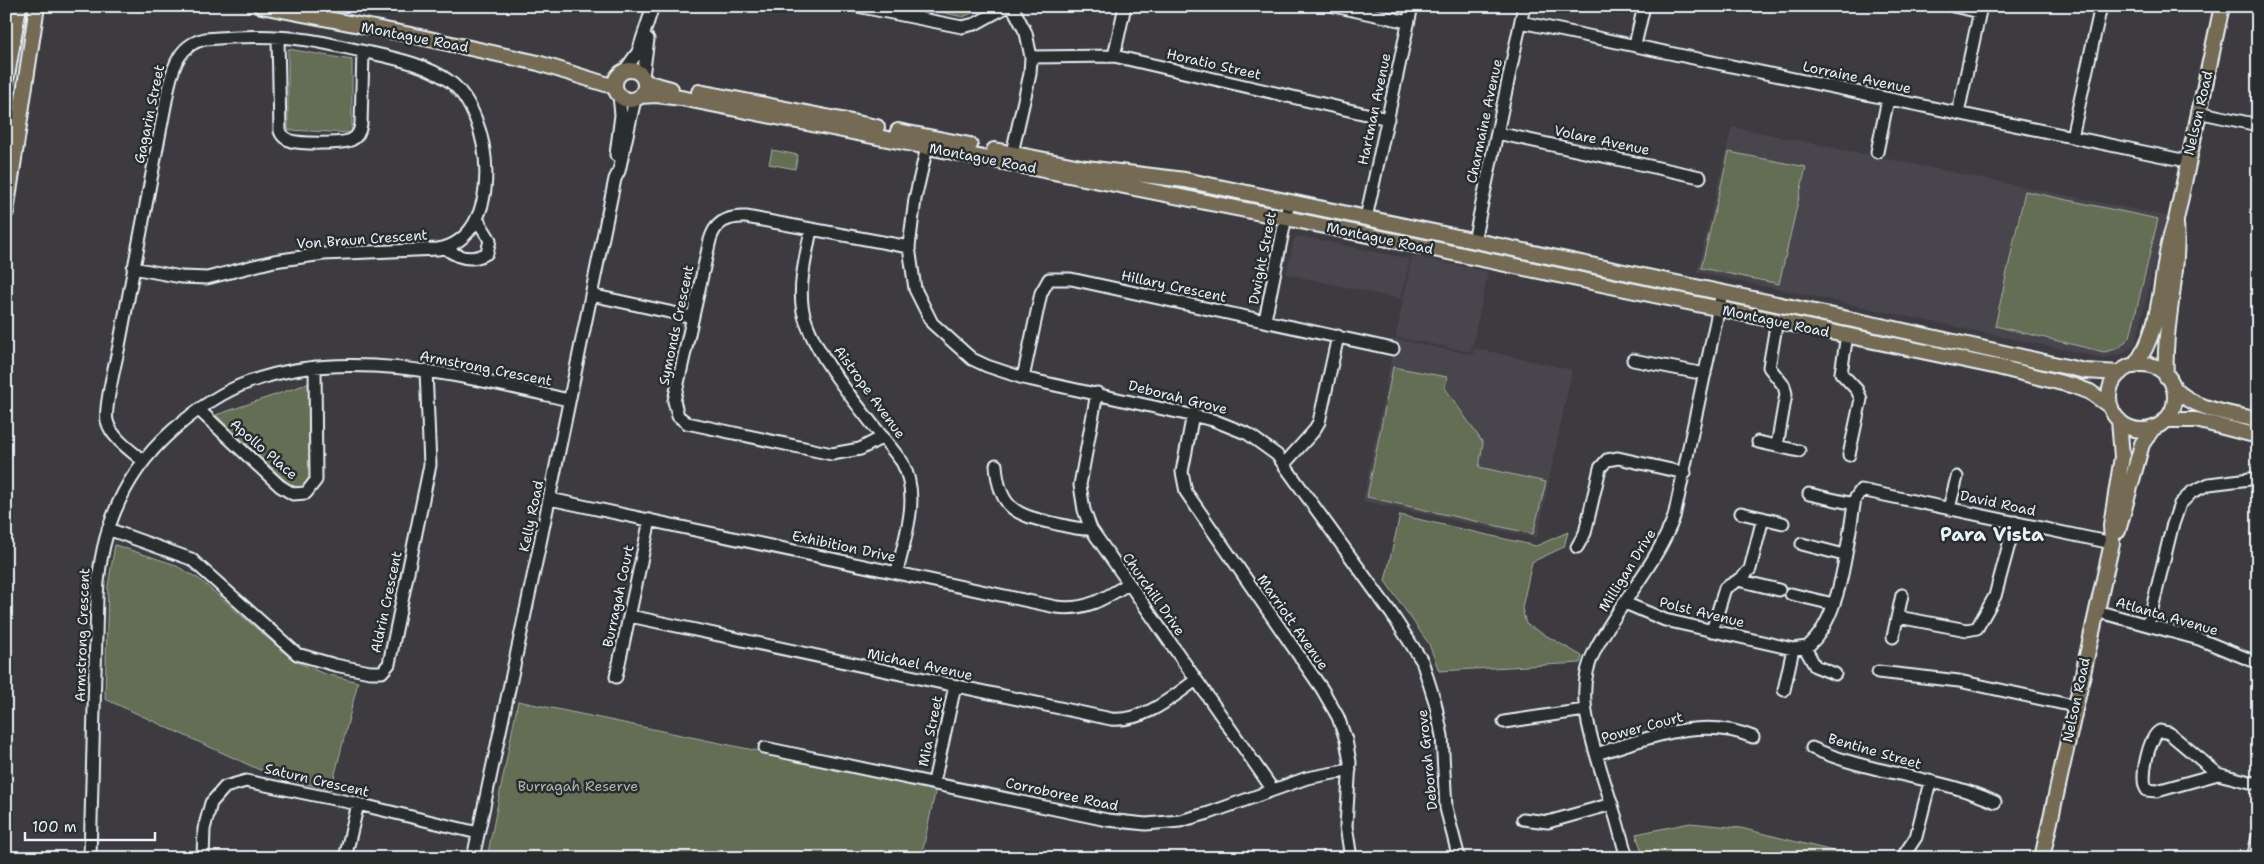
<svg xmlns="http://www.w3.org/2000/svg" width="2264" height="864" viewBox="0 0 2264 864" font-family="'Shantell Sans',sans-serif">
	<rect width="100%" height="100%" fill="#3d3b40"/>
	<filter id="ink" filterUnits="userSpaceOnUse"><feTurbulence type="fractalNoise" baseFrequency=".02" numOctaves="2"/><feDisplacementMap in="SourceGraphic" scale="10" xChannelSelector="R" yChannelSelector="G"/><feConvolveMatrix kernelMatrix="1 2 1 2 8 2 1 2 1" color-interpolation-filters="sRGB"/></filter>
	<g filter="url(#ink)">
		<path fill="#4a454d" d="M1732,127L2166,216L2136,343L2123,354L2104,358L1697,272Z
			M1299,236L1410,259L1401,299L1286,274L1294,239Z
			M1412,256L1488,272L1471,352L1396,337Z
			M1395,339L1473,355L1474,348L1572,370L1537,538L1363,501Z"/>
		<path fill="#646e55" stroke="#a6b0a6" d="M914,6H989L963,17Z
			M288,49L352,60V133L288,130Z
			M772,150L798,155L795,169L769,164Z
			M1729,152L1806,167L1779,284L1701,268Z
			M2025,191L2158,219L2130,337L2119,348L2104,352L1995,326Z
			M1393,367L1447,377L1445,388L1483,443L1479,467L1546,482L1533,534L1367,497Z
			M310,383L312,477L305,487L291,486L216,415Z
			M1400,515L1536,546L1568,532L1564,547L1532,562L1522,608L1526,624L1582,656L1580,663L1439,671L1429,644L1385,581Z
			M115,545L173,564L199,579L293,660L322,673L358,682L331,790L273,776L105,699L108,586Z
			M518,701L936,788L921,858H487Z
			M1690,823L1741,828L1861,858H1644L1636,834Z"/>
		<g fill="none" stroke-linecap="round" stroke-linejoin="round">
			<g stroke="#e8f1f8" stroke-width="15">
				<path id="minor" d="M857,6L962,27L975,24L1008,6
					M1012,6L1026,33L1031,57L1030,74L1012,153
					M1334,6L1408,22
					M1953,6L1980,12
					M1521,22L2187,161
					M278,38L280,131C282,137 286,139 291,141C301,144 342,144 351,140C358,137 360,131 361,124L363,52
					M1635,45L1644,6
					M1114,56L1125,6
					M1031,57L1114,56L1388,119
					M625,70L638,52L653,6
					M643,76L648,39
					M2198,112L2258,125
					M1958,113L1981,6
					M1497,133L1700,177
					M2072,137L2101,6
					M927,147L915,199L909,247L915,289L932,323L972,359L987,366L1023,378L1213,420L1248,434L1277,455L1391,613L1422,661L1435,702L1442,736L1446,808L1459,858
					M1877,152L1888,99
					M616,155L621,115L619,95
					M1366,218L1412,6
					M811,229C807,253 799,280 802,305C807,351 873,423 902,462C921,497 905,536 897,572
					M1474,241L1524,6
					M445,248C458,258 472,262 487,253L490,240L477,219
					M133,268L181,277L207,278L274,261L323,254L438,249C506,237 494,114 449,81C427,65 398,59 371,53C350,49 329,43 308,40C275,35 238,36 205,39C181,44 174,64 169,85C152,172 135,259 119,346C116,361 104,408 107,421C111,437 130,450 142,460
					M591,295L692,317
					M1265,320L1289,202
					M1777,320L1769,367L1784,386L1786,394L1777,446
					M1847,335L1841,373L1857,390L1861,399L1849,455
					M1633,360L1705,374
					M1023,378L1041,293L1049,279H1071L1393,349
					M1097,393L1080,485L1084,510L1091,529L1273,790
					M199,410L280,486L293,494L306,493L316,480L315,367
					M1193,414L1182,472L1186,492L1322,689L1338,717L1346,740L1350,762L1346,826L1351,858
					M883,437L860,449L832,454L687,423L678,416L674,401L710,240C715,222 728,216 746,217L909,247
					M1758,442L1799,451
					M1285,463L1313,432L1319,422L1338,336
					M996,465C999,508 1015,515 1053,523C1066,526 1079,530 1091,529
					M1809,494L1854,504
					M550,499L1056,607C1085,611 1104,599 1128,584
					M1949,508L1957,477
					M1741,513L1783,523
					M108,529L191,559L297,654L335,665L370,672H382L389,664L430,465L426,370
					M1802,544L1844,555
					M1577,547L1585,533L1600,468L1607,460L1618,458L1685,473
					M1738,580L1779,590
					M1791,594L1833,604
					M1625,603L1665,620L1793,649L1807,647C1842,619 1847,542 1855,499L1861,490L2112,543
					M2096,611L2199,639L2258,663
					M630,616L1111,719C1144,722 1171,698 1196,680
					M1898,617L1967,630L1977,628L1995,596L2015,522
					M2148,625L2172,527L2180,504L2192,492L2209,484L2258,478
					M1712,631L1725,588L1742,578L1750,569L1763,518
					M1893,637L1902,595
					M1805,648L1815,666L1835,674
					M1878,672L1959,681L2074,706
					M616,677L650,520
					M1784,690L1793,649
					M1504,722L1585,710
					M765,748L1107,820L1146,824L1180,821L1209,813L1307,778L1350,770
					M1812,748C1870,774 1937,776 1995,802
					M1596,754C1647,739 1701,715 1753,737
					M2218,774L2157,791L2147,790C2139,780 2149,736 2160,731L2169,733L2218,774L2258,784
					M934,782L955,686
					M1523,819L1548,822L1612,804
					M90,858L97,597C100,531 123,474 173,430C195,411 221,392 249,382C347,345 471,378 569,400
					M203,858L204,829L211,803L225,787L246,781L358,804L478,833
					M345,858L358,804
					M473,858L538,553L615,179L619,171L635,99
					M1627,858C1620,831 1612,804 1603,777C1590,734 1573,690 1596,648C1620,603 1656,565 1674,517L1722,293
					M1902,858L1916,837L1930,782
					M2253,858L2258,837"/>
			</g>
			<g stroke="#e8f1f8" stroke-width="18">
				<path id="major" d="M261,6L411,35L538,63L615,87
					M615 85a15 15 0 1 1 30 0a15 15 0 1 1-30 0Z
					M6,82L19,6
					M645,82L671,89
					M699,92L877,127
					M640,96L656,95L681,98L1286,218L1998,367L2074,386L2090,392L2111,407
					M898,131L970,145
					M994,150L1086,168L1185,180L1891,328L2085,371L2120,373
					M6,212L37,6
					M2109 397a33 33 0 1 1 66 0a33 33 0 1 1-66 0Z
					M2134,366C2166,326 2158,267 2176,220L2222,6
					M2166,376C2163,325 2180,274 2176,223
					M2173,387C2194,410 2229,413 2258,420
					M2166,420H2196L2258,436
					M2118,531L2142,444L2153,428
					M2042,858L2112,543L2111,525L2122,457L2119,420"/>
			</g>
			<use href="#minor" stroke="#2a2d2e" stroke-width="11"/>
			<use href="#major" stroke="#746b52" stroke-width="14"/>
		</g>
	</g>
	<g text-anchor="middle" stroke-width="5" stroke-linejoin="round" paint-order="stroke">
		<g font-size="14" fill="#e8f1f8" stroke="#2a2d2e">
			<text transform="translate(415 37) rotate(11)" y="5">Montague Road</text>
			<text transform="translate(1214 64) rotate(13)" y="5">Horatio Street</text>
			<text transform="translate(1857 77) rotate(12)" y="5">Lorraine Avenue</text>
			<text transform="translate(1374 109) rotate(-78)" y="5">Hartman Avenue</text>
			<text transform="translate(2198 113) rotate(-77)" y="5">Nelson Road</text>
			<text transform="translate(149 114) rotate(-78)" y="5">Gagarin Street</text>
			<text transform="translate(1484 121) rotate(-78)" y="5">Charmaine Avenue</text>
			<text transform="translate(1602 140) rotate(12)" y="5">Volare Avenue</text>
			<text transform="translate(983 158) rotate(11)" y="5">Montague Road</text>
			<text transform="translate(1380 238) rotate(12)" y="5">Montague Road</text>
			<text transform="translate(362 239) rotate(-4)" y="5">Von Braun Crescent</text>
			<text transform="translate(1262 258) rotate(-79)" y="5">Dwight Street</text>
			<text transform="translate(1174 286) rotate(12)" y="5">Hillary Crescent</text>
			<text transform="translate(1776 321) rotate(12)" y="5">Montague Road</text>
			<text transform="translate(676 325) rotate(-78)" y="5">Symonds Crescent</text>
			<text transform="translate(486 368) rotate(11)" y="5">Armstrong Crescent</text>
			<text transform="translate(870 392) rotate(54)" y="5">Aistrope Avenue</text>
			<text transform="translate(1178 397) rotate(14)" y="5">Deborah Grove</text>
			<text transform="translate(264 449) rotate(41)" y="5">Apollo Place</text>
			<text transform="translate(1998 503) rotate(12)" y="5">David Road</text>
			<text transform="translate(531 516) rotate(-78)" y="5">Kelly Road</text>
			<text transform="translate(844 546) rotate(12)" y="5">Exhibition Drive</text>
			<text transform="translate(1627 570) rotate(-58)" y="5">Milligan Drive</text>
			<text transform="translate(1154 594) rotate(55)" y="5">Churchill Drive</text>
			<text transform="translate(618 596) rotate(-78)" y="5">Burragah Court</text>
			<text transform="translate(386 602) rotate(-78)" y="5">Aldrin Crescent</text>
			<text transform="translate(1702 612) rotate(14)" y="5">Polst Avenue</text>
			<text transform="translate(2167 616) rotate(16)" y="5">Atlanta Avenue</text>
			<text transform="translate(1293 622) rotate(55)" y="5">Marriott Avenue</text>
			<text transform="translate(82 635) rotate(-88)" y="5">Armstrong Crescent</text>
			<text transform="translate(920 664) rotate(12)" y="5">Michael Avenue</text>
			<text transform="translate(2076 700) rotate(-78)" y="5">Nelson Road</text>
			<text transform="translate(1642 727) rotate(-15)" y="5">Power Court</text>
			<text transform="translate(930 731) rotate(-78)" y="5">Mia Street</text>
			<text transform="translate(1875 751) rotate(16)" y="5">Bentine Street</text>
			<text transform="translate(1427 760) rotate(-96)" y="5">Deborah Grove</text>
			<text transform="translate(317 780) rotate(13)" y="5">Saturn Crescent</text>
			<text transform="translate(1062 794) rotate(12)" y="5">Corroboree Road</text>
		</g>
		<g font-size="14" fill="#adb6af" stroke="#2a2d2e">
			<text x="578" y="791">Burragah Reserve</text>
		</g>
		<g font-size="19" font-weight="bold" fill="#e8f1f8" stroke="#2a2d2e">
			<text x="1992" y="541">Para Vista</text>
		</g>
	</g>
	<rect width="2264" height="864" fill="none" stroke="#2a2d2e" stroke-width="25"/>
	<rect x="12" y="12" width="2239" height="839" fill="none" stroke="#e8f1f8" stroke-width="2" filter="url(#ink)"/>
	<path d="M25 832v8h130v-8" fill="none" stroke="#e8f1f8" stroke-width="2.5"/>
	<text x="32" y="832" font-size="15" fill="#e8f1f8" stroke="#2a2d2e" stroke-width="4" paint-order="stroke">100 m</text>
</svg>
